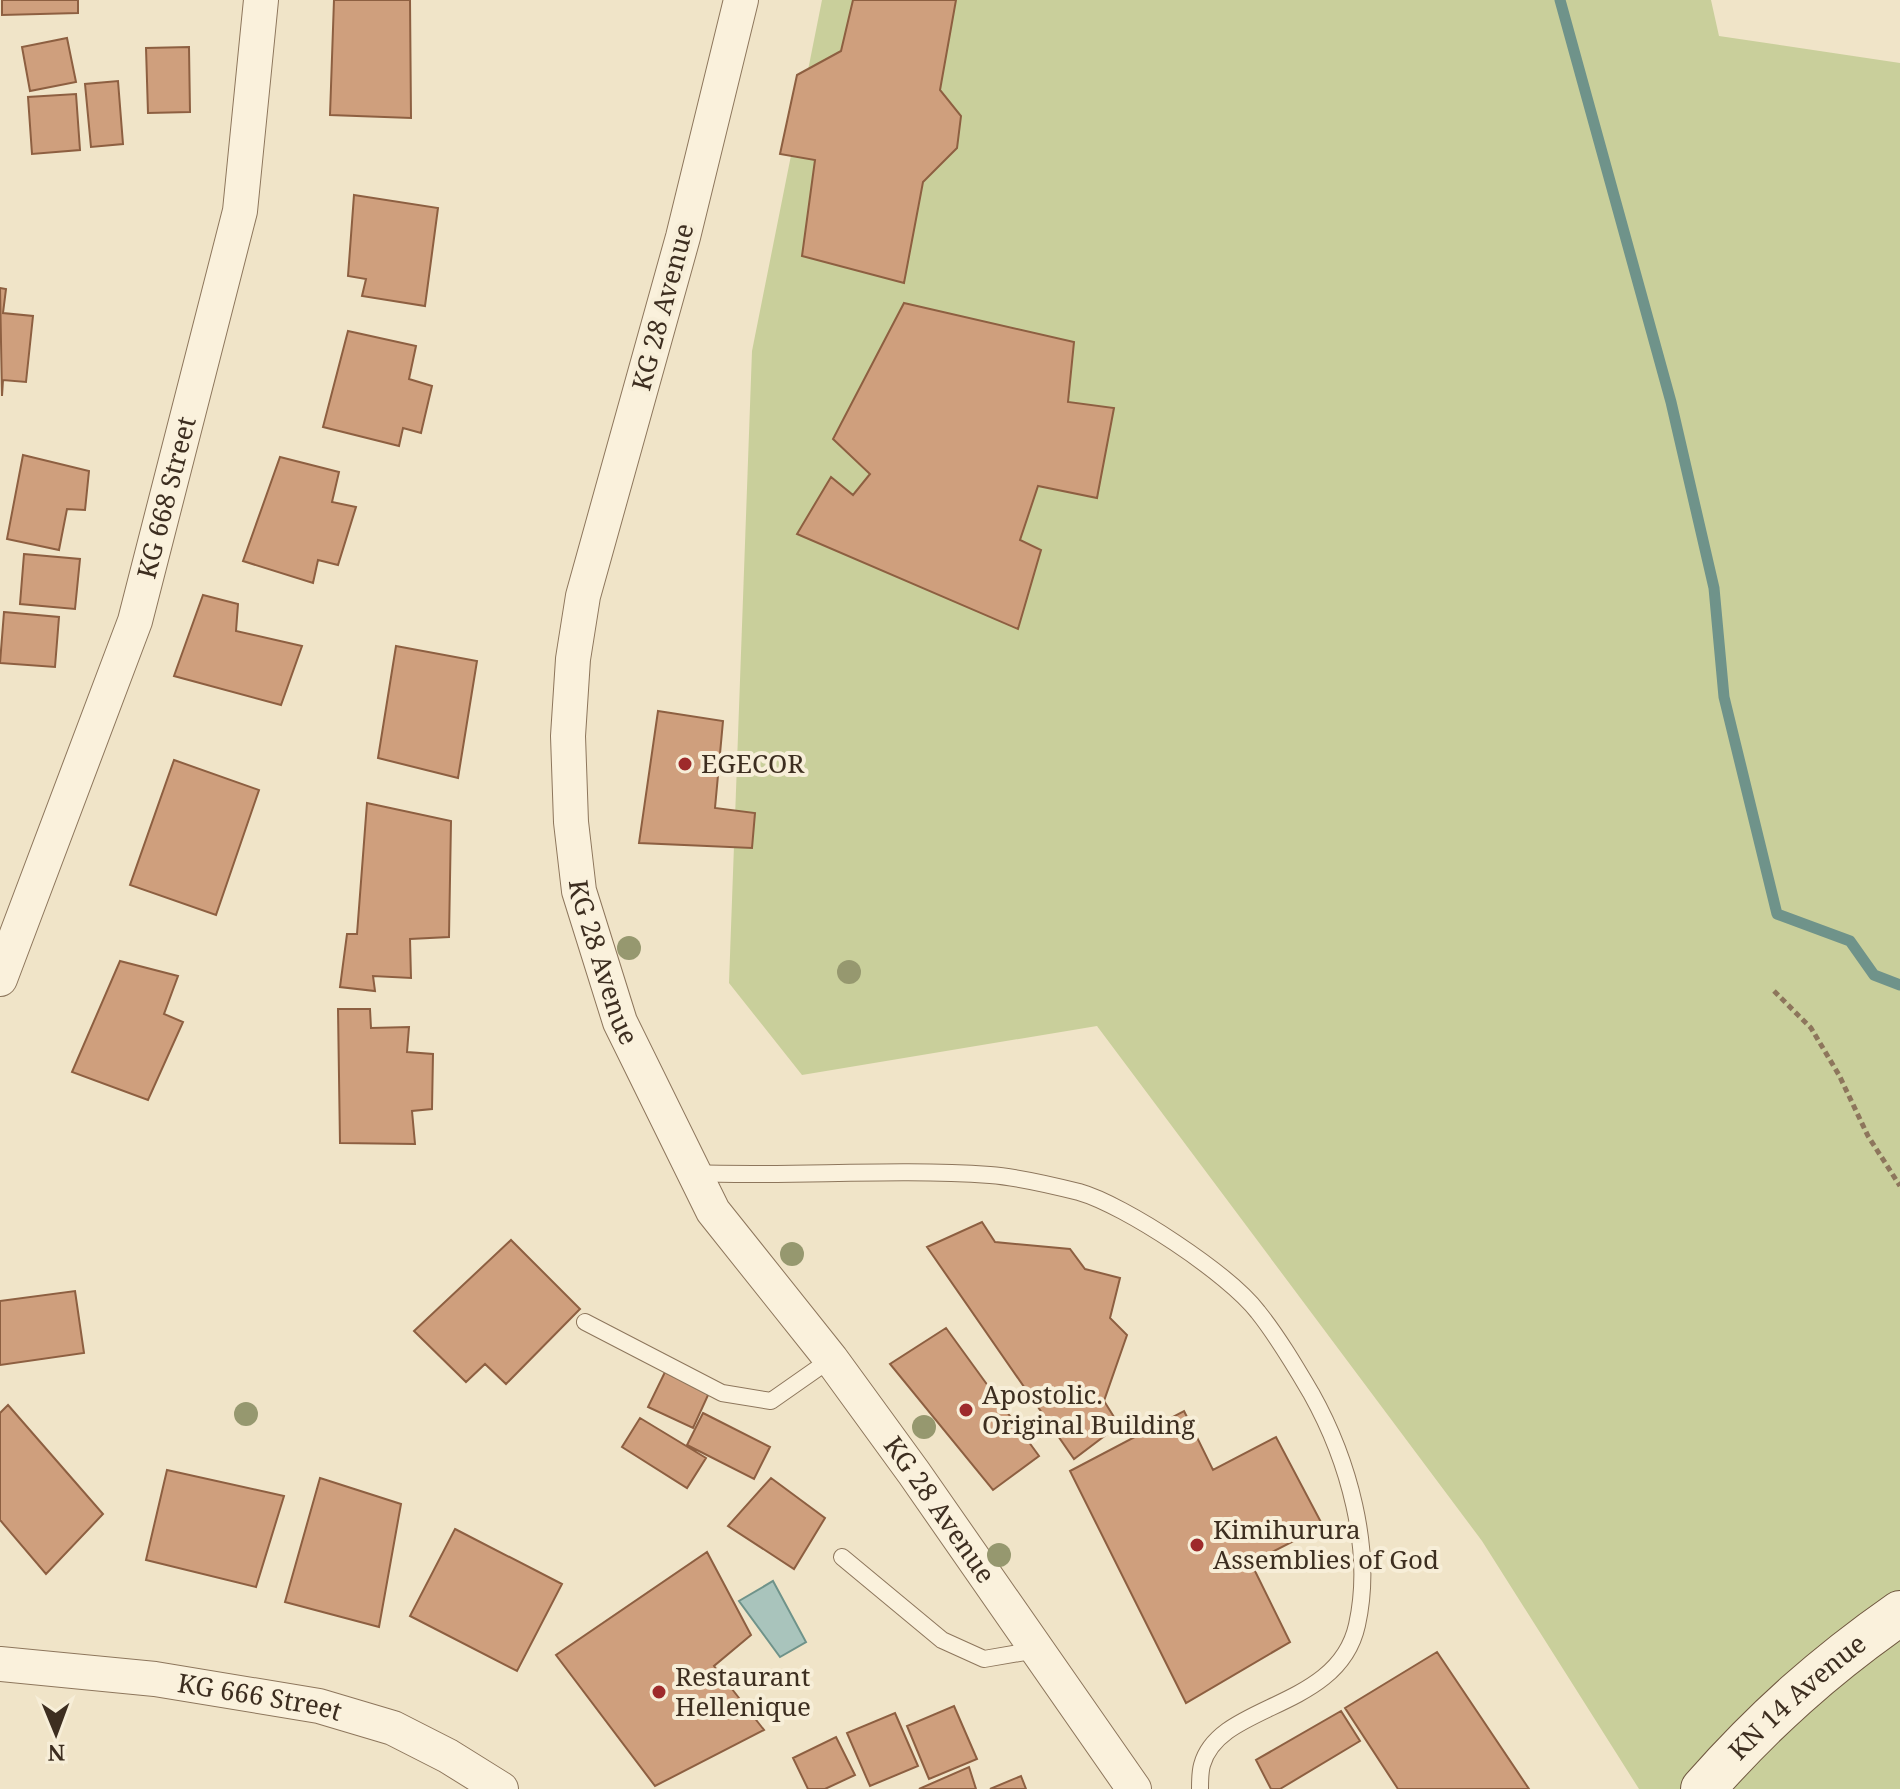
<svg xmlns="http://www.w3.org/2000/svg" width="1900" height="1789" viewBox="0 0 1900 1789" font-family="'Noto Serif',serif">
	<rect width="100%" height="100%" fill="#f0e4c8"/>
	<path fill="#c9cf9b" d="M822,0H1711L1719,36L1900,63V1789H1639L1482,1541L1097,1026L802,1075L729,983L752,351Z"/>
	<path fill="#a9c4bc" stroke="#6f938a" stroke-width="2" d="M773,1581L806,1642L780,1657L739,1601Z"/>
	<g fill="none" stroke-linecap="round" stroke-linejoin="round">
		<path stroke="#6f938a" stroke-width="11" d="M1560,0L1671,402L1714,588L1724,697L1777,914L1850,941L1874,975L1900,985"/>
	</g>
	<path fill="#cf9f7d" stroke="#8d5f41" stroke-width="2" d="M2,0H78V13L2,15Z
		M334,0H410L411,118L330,115Z
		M853,0H956L940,90L961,116L957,148L923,182L904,283L802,256L815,160L780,154L797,75L841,51Z
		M67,38L76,82L30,91L22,47Z
		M189,47L190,112L148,113L146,48Z
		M118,81L123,144L91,147L85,84Z
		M76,94L80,150L32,154L28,97Z
		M354,195L438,208L425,306L362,296L366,279L348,276Z
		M0,288L6,289L3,313L33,316L26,382L3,380L2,396Z
		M904,303L1074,342L1068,402L1114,408L1097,498L1038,486L1020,540L1041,550L1018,629L797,534L831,477L853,495L870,474L833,439Z
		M348,331L416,346L409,379L432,386L421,433L403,428L399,446L323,427Z
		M23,455L89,471L85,510L67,509L59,550L7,539Z
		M280,457L339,472L332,502L356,507L338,565L318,560L313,583L243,561Z
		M24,554L80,559L75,609L20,604Z
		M203,595L238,604L236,631L302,646L281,705L174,676Z
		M4,612L59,617L55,667L0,663Z
		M396,646L477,661L458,778L378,758Z
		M658,711L723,721L715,808L755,813L752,848L639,843Z
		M174,760L259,790L216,915L130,885Z
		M367,803L451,821L449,937L410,939L411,978L373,976L375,991L340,987L347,934H357Z
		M120,961L178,976L164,1014L183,1022L148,1100L72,1072Z
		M338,1009H370L371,1028L409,1027L407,1052L433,1054L432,1109L412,1111L415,1144L340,1143Z
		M982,1222L995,1242L1070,1249L1085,1269L1120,1278L1110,1318L1127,1335L1104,1401L1119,1425L1074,1459L927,1247Z
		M511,1240L580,1309L506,1384L485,1364L466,1382L414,1331Z
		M75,1291L84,1353L0,1365V1301Z
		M946,1328L1039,1456L993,1490L890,1364Z
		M665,1372L709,1393L693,1428L648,1407Z
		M8,1405L103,1514L46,1574L0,1520V1413Z
		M1184,1411L1213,1470L1276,1437L1323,1526L1251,1563L1290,1642L1186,1703L1070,1471Z
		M703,1413L770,1447L754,1479L687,1445Z
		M640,1418L706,1458L687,1488L622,1447Z
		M167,1470L284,1496L256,1587L146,1560Z
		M320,1478L401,1504L379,1627L285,1602Z
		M771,1478L825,1518L794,1569L728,1526Z
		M455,1529L562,1584L517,1671L410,1616Z
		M707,1552L751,1635L714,1666L764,1730L655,1786L556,1655Z
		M1437,1652L1529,1789H1398L1345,1708Z
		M954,1706L977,1759L929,1779L907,1726Z
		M1341,1711L1360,1741L1280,1789H1271L1256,1760Z
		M895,1713L918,1766L870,1786L847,1733Z
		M836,1737L855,1775L825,1789H808L793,1758Z
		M969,1767L976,1789H919Z
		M1021,1776L1026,1789H990Z"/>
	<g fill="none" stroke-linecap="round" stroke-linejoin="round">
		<g stroke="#8d765c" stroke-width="18">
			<path id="lane" d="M694,1173C792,1177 892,1168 990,1175C1018,1177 1051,1185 1079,1192C1125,1205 1229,1274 1258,1312C1278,1337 1295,1366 1311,1393C1348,1459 1374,1549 1357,1625C1338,1711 1219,1702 1202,1765C1200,1772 1200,1781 1200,1789
				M585,1322L722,1393L771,1401L831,1359
				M842,1557L942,1640L984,1659L1037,1650"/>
		</g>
		<g stroke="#8d765c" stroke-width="36">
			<g id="street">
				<path id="s1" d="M741,0L683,237L583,596L573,659L568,736L571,822L579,891L620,1022L713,1211L831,1359L914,1473L1134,1789"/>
				<path id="s2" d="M0,979L135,621L240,211L261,0"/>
				<path id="s3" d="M0,1664L155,1679L319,1706L393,1728L448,1756L501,1789"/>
			</g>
		</g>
		<g stroke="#6f573f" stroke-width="46">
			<g id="secondary">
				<path id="s4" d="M1703,1789C1764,1720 1824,1666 1900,1613"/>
			</g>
		</g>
		<path stroke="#8d765c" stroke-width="5" stroke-dasharray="6 4" stroke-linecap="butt" d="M1774,991L1811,1028L1839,1075L1868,1136L1900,1186"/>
		<use href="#lane" stroke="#faf1dc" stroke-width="16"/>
		<use href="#street" stroke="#faf1dc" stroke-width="34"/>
		<use href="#secondary" stroke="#faf1dc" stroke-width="44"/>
	</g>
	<g fill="#96986f">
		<circle cx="629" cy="948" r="12"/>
		<circle cx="849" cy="972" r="12"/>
		<circle cx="792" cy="1254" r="12"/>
		<circle cx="246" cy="1414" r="12"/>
		<circle cx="924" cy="1427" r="12"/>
		<circle cx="999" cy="1555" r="12"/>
	</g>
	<g fill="#9e2a2b" stroke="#f7eed8" stroke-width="3">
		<circle cx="685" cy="764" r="8"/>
		<circle cx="966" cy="1410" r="8"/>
		<circle cx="1197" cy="1545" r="8"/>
		<circle cx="659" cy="1692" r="8"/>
	</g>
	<g text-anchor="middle" stroke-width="8" stroke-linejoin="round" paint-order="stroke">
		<g font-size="26" fill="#3d2e20" stroke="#f7eed8">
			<text transform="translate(663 307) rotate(-75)" y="9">KG 28 Avenue</text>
			<text dy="9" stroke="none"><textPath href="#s2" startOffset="510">KG 668 Street</textPath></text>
			<text dy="9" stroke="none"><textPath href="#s1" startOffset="988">KG 28 Avenue</textPath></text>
			<text dy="9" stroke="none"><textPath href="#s1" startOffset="1636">KG 28 Avenue</textPath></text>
			<text dy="9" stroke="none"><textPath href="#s3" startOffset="262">KG 666 Street</textPath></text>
			<text dy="9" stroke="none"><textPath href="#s4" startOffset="132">KN 14 Avenue</textPath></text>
		</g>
		<g font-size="26" fill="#3d2e20" stroke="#f7eed8" text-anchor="start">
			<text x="701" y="773">EGECOR</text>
			<text x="982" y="1404">Apostolic.<tspan x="982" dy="30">Original Building</tspan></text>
			<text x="1213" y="1539">Kimihurura<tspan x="1213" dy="30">Assemblies of God</tspan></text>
			<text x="675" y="1686">Restaurant<tspan x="675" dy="30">Hellenique</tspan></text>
		</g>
	</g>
	<g transform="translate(56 1733) rotate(179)" stroke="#f7eed8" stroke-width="6" paint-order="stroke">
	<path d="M0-6L14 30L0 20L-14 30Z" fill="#3d2e20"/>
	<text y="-12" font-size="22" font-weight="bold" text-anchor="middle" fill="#3d2e20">N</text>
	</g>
</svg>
